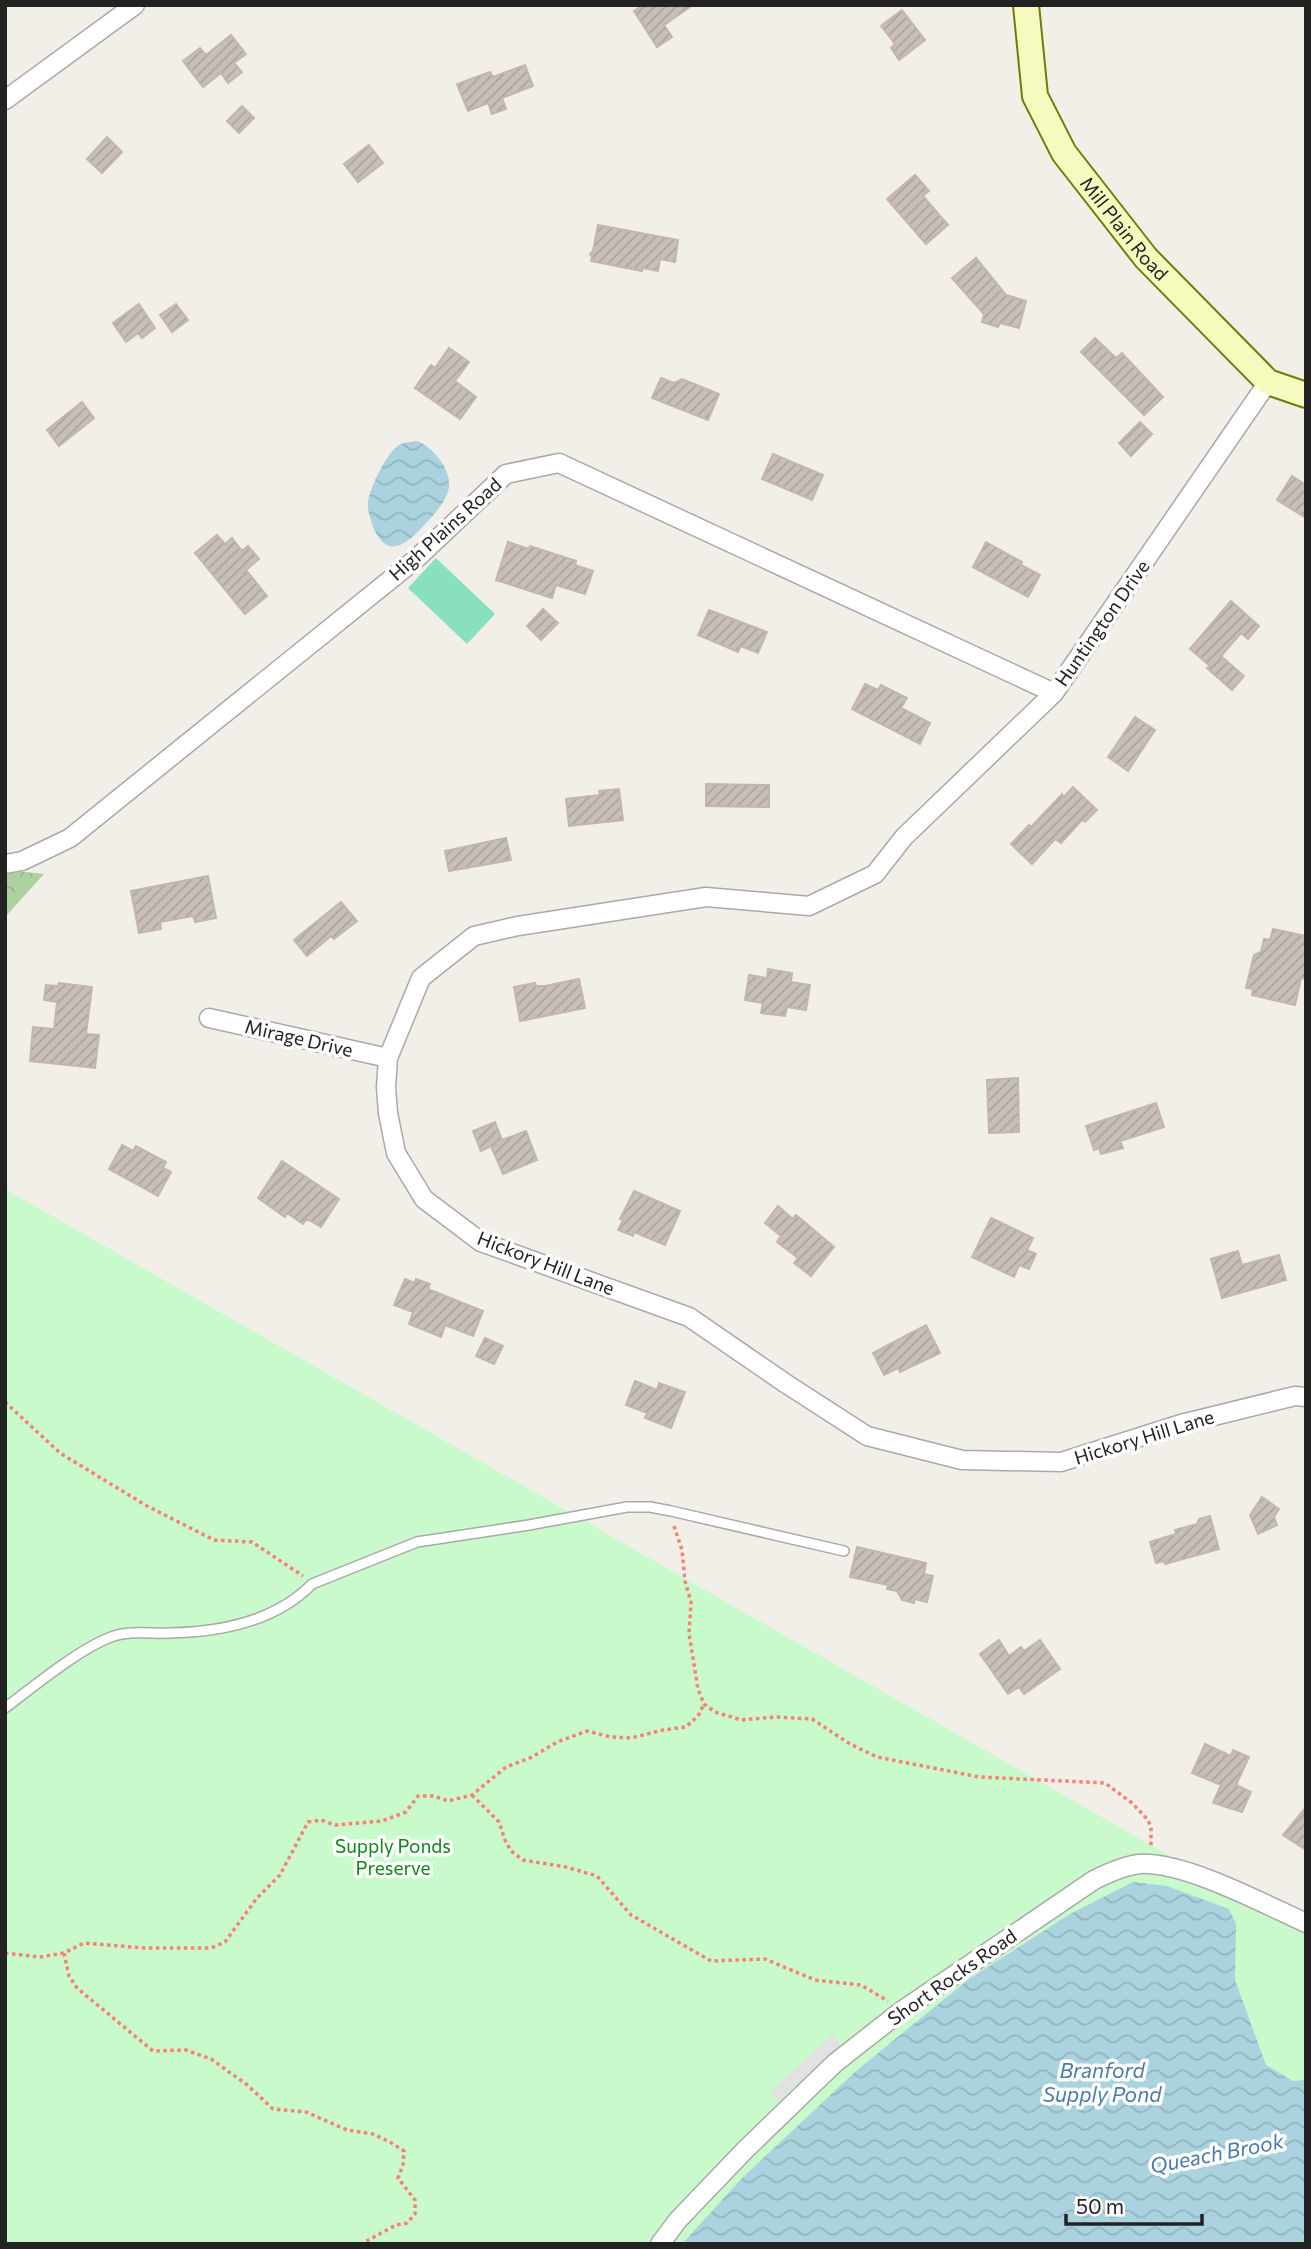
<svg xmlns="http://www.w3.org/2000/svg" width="1311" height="2249" viewBox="0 0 1311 2249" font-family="Commissioner,sans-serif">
	<defs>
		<pattern id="forest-crowns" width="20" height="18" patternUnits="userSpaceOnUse" patternTransform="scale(1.75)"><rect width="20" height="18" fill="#add19e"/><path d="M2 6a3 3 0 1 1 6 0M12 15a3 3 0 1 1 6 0" fill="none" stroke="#95b388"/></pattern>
		<pattern id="water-waves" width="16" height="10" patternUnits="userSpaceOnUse" patternTransform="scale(1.75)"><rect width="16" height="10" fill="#aad3df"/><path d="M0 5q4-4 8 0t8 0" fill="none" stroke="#92b5bf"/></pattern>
		<pattern id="building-hatch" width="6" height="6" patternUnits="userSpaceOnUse" patternTransform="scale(1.75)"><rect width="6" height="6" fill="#c7bfb8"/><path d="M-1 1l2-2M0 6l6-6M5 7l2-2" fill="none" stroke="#aba49e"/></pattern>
	</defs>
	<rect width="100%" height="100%" fill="#f2efe9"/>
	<path fill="url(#forest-crowns)" d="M5,870L44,874L5,917Z"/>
	<path fill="#c8facc" d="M5,1189L1306,1934V2244H5Z"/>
	<path fill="#88e0be" d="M436,558L495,614L467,644L408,588Z"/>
	<path fill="#e2e2e2" d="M832,2035L841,2045L778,2101L770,2092Z"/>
	<path fill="url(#water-waves)" d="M417,441C433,447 451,469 449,487C447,500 435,514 426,523C407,545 386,562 372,524C370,517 367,510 368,503C369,489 388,449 401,444C406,442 412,442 417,441Z
		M1133,1882L1167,1886L1229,1909L1236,1924L1235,1980L1266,2065L1293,2081L1306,2080V2244H682L742,2178L856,2071L969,1979L1070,1914Z"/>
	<path fill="url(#building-hatch)" stroke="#c4b6ab" stroke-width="2" d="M643,5H693L664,25L672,37L657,47L634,11Z
		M902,10L925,40L899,60L891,48L895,44L881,26Z
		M231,35L246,54L234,63L242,72L228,83L221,73L203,87L183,61L200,48L206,55Z
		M525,65L533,86L502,98L506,109L492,114L488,103L468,111L457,84L490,72L493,77Z
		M242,106L254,118L239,133L227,121Z
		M107,137L122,152L102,173L87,159Z
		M369,145L383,163L358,182L344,164Z
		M915,175L929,191L923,196L948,225L926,244L887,199Z
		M598,225L678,240L675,262L660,259L658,271L643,268L642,271L591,261L592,257L590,254L593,251Z
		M976,258L1006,295L1026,301L1019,328L1000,323L998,327L982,322L984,314L952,278Z
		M139,304L155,328L142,338L138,333L126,342L113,323Z
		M176,304L188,320L172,332L160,315Z
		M1095,338L1116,358L1122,353L1163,397L1144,415L1081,352Z
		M449,348L469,362L455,381L476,397L460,419L415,388L431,365L435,368Z
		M661,378L674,383L682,379L719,394L708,420L652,398Z
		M82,402L94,418L59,446L47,430Z
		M1140,422L1152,434L1131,456L1119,443Z
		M773,454L823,475L812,500L762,479Z
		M1292,476L1306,485V518L1277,500Z
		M217,535L225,544L232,538L242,551L248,546L259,559L246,570L267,596L245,614L195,553Z
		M508,542L529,549L530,546L576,561L575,565L593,571L585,594L556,585L552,598L496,580Z
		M986,542L1022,562L1021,565L1040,575L1028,597L973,567Z
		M1231,601L1259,626L1248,639L1241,633L1221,656L1244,676L1232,690L1207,668L1210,666L1190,649Z
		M543,609L558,623L541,640L527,626Z
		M709,610L767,632L758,653L741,646L738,652L698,635Z
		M865,684L878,690L881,685L907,698L901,708L930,723L920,744L852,709Z
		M1135,717L1155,730L1128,771L1108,757Z
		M706,784L769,785V807L706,806Z
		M1073,787L1097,810L1085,822L1082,820L1061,843L1055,839L1032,864L1011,844L1029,825L1031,827L1062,794L1064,797Z
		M619,789L623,820L569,826L566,799L600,795L599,791Z
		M506,838L511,860L449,871L445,851Z
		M208,876L216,918L195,922L193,916L160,922L161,929L139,933L131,891Z
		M341,902L357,921L334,939L331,936L307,956L294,940Z
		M1273,929L1306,936V979L1301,978L1295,1005L1252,995L1253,989L1246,988L1254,955L1261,952L1264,939L1270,940Z
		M768,969L792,973L791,982L810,985L806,1010L787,1007L785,1016L761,1013L763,1003L745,1000L749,975L767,978Z
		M579,979L585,1008L520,1021L514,987L535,983L536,986H545Z
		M59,983L92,987L86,1034L99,1035L95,1068L30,1061L33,1027L54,1029L57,1002L44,1000L46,985L58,986Z
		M1018,1078L1019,1132L989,1133L987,1080Z
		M1156,1103L1164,1127L1120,1141L1123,1148L1101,1154L1099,1148L1094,1150L1086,1126Z
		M495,1122L502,1140L526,1131L537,1160L503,1174L491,1146L481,1151L473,1131Z
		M122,1145L133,1151L136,1146L166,1162L163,1168L171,1172L158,1196L109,1169Z
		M282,1161L339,1199L321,1227L307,1219L303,1224L287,1213L285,1217L258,1198Z
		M634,1191L680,1211L665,1245L634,1232L633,1236L618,1230L623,1220L620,1219Z
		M778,1206L793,1219L796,1215L834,1247L811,1276L794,1263L798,1258L777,1242L781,1236L765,1223Z
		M991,1218L1033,1238L1027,1250L1036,1254L1029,1269L1019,1265L1014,1277L972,1257Z
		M1238,1251L1242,1265L1279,1255L1286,1280L1222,1298L1211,1259Z
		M405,1279L415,1283L416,1279L430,1284L428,1289L483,1311L473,1336L445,1325L441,1337L409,1324L413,1312L394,1305Z
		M926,1325L940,1353L900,1372L898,1368L884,1375L873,1353Z
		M485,1338L503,1346L494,1364L476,1356Z
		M635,1381L657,1390L659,1383L685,1392L671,1428L645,1418L647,1413L626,1405Z
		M1262,1497L1279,1509L1274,1517L1277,1525L1258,1534L1250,1515Z
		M1210,1516L1219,1549L1165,1564L1164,1561L1156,1563L1150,1542L1176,1534L1175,1530L1197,1524L1199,1519Z
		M857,1547L926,1563L924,1574L933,1576L927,1602L915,1599L914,1603L902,1600L897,1591L887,1589L888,1585L850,1577Z
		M999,1640L1009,1656L1021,1647L1024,1651L1040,1640L1060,1669L1024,1694L1019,1687L1008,1694L980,1654Z
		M1205,1744L1231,1756L1233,1750L1249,1757L1236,1785L1251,1792L1242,1812L1213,1803L1221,1785L1192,1773Z
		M1306,1807V1850L1283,1835Z"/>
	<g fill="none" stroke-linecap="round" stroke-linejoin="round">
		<g stroke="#a9a9a9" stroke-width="12">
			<path id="lane" d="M5,1708C33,1687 79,1649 111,1637C129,1630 152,1634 170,1633C221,1632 275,1622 312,1584L417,1542L529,1525L627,1507H650L671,1511L844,1551"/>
		</g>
		<g stroke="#a9a9a9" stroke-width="21">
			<path id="street" d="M5,100L135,5
				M1268,382L1054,693L904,837L875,874L809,906L706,897L518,926L474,936L421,978L388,1058L386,1087L388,1113L396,1153L424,1199L481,1242L689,1317L785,1383L867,1436L962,1460L1061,1462L1181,1424L1295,1396L1306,1397
				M5,864L22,861L70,838L416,559L506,474L559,463L1054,693
				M209,1018L388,1058
				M660,2244L678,2220L745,2150L835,2063L900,2012L1094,1880C1108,1873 1123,1866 1139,1864C1184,1861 1264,1904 1306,1923"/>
		</g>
		<g stroke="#707d05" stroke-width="28">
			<g id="secondary">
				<path id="s1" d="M1026,5L1035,96L1064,153L1146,258L1268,382L1306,395"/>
			</g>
		</g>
		<path stroke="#fa8072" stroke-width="3.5" stroke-dasharray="3.5 3.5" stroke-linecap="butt" d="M5,1402L60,1453L147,1506L214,1540L252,1542L303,1576
			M674,1526L682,1550L685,1581L691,1602L689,1634L698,1689L704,1704L715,1712L741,1720L775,1717L812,1719L850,1744L877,1757L979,1777L1105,1783L1132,1803L1148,1820L1151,1828V1848
			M472,1795L499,1822L505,1840L511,1851L523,1860L566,1867L597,1876L631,1915L711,1961L765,1959L815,1980L861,1985L888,2001
			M5,1953L40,1957L64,1953L84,1943L144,1948H211L225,1942L257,1898L280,1875L308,1822L321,1820L335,1825L382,1821L406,1812L418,1796H434L448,1801L472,1795L506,1767L532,1757L557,1742L587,1731L611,1737L631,1738L663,1730L686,1727L698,1716L704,1704
			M64,1953L69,1976L77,1988L153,2051L186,2050L211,2059L246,2084L273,2109L306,2112L347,2130L373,2134L390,2142L404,2151L403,2165L398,2178L415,2200V2214L407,2223L396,2225L361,2244"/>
		<use href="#lane" stroke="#fff" stroke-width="9"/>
		<use href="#street" stroke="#fff" stroke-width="18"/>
		<use href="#secondary" stroke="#f7fabf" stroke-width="24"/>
	</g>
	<g text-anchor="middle" stroke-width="7" stroke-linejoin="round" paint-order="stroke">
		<g font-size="19" fill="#222" stroke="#fff">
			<text dy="7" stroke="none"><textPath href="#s1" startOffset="252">Mill Plain Road</textPath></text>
			<text transform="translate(445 529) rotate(-42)" y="7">High Plains Road</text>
			<text transform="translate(1102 623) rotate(-55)" y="7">Huntington Drive</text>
			<text transform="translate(299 1038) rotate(13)" y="7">Mirage Drive</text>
			<text transform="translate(546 1263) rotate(21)" y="7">Hickory Hill Lane</text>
			<text transform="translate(1144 1437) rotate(-17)" y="7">Hickory Hill Lane</text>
			<text transform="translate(952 1977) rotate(-35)" y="7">Short Rocks Road</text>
		</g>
		<g font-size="19" fill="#0c8416" stroke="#fff">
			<text x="393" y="1853">Supply Ponds<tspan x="393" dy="22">Preserve</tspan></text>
		</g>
		<g font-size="21" font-style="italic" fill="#4a7aab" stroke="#fff">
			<text x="1102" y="2078">Branford<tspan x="1102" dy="24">Supply Pond</tspan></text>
			<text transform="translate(1217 2154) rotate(-11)" y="7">Queach Brook</text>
		</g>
	</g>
	<rect width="1311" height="2249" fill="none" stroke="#222222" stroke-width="14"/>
	<path d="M1066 2214v10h136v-10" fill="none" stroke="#222222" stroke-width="3.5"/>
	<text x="1076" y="2214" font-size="21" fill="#222222" stroke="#ffffff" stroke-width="5" paint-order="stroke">50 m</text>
</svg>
